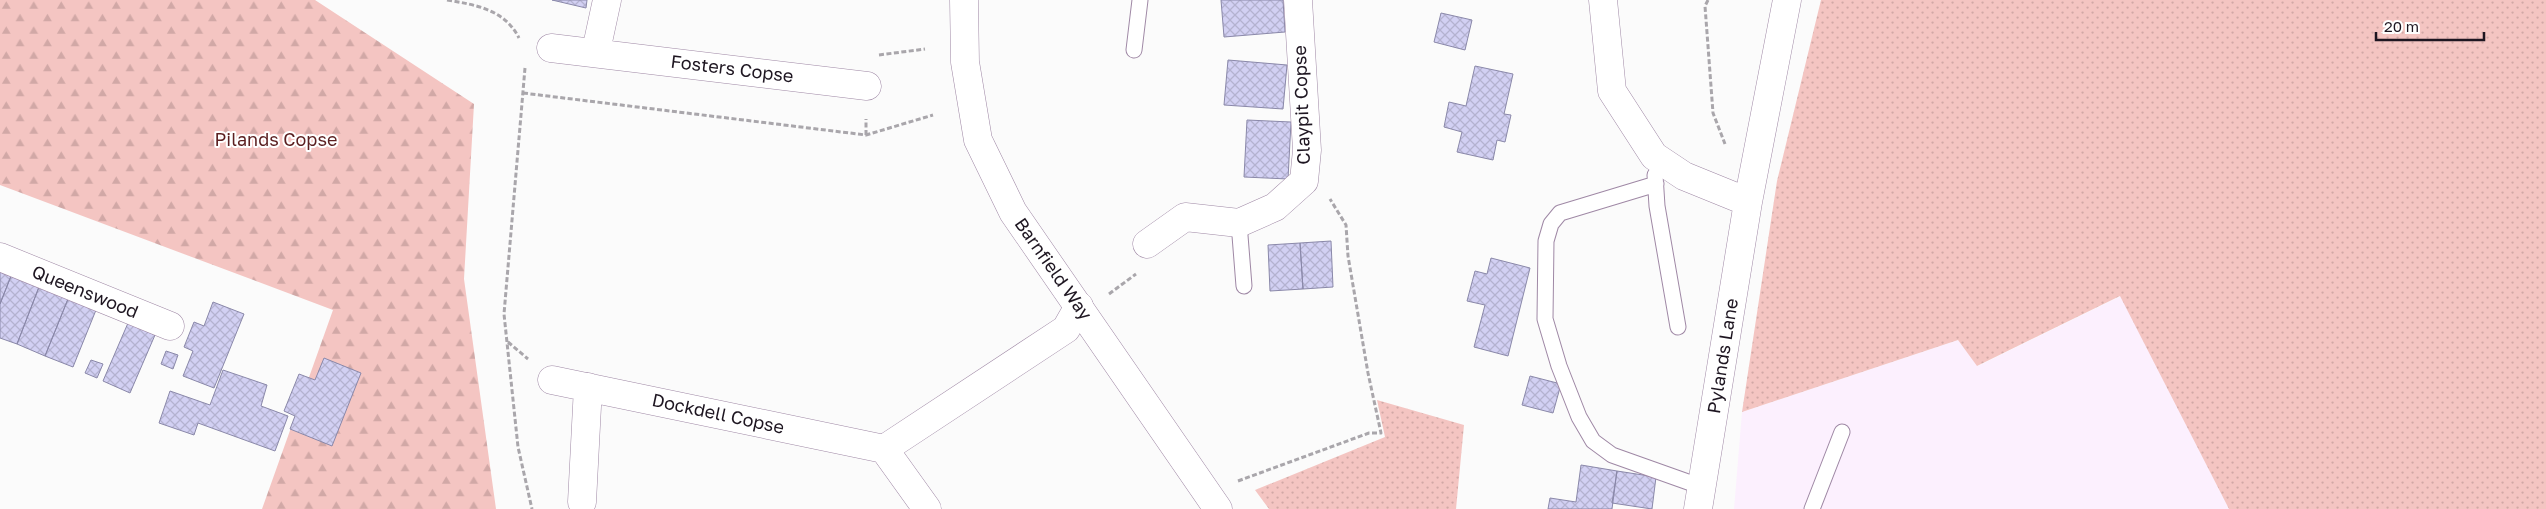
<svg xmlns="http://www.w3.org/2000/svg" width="2546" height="509" viewBox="0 0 2546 509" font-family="'Golos Text',sans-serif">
	<defs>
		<pattern id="grass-dots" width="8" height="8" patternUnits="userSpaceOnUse" patternTransform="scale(1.25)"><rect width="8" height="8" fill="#f4c5c2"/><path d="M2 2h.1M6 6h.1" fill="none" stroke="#d1a8a6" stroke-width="1.8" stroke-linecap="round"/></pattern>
		<pattern id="forest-firs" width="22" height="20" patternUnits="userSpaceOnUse" patternTransform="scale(1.25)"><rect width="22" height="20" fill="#f4c5c2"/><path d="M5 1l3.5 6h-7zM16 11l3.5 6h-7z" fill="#d1a8a6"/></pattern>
		<pattern id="building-cross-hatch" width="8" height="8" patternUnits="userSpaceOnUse" patternTransform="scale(1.25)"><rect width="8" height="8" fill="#d2d0f3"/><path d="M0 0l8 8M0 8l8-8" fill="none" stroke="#b4b2d0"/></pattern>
	</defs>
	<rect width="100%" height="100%" fill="#fbfbfb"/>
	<path fill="#fcf0fe" d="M2121,296L2229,509H1734L1742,412L1958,340L1978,366Z"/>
	<path fill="url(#grass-dots)" d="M1821,0H2546V509H2229L2120,296L1977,366L1958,340L1742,412L1777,181Z
		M1377,400L1464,425L1456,509H1269L1255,490L1385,437Z"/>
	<path fill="url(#forest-firs)" d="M0,0H315L474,104L464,279L496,509H262L333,310L0,185Z"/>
	<path fill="url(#building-cross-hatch)" stroke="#8a88a9" d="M552,0H587L586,8Z
		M1221,0H1283L1285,32L1224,37Z
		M1441,13L1472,20L1465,50L1434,42Z
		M1228,60L1287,65L1283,109L1224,105Z
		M1475,66L1513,74L1504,114L1511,115L1505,142L1497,140L1493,160L1457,152L1462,132L1444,127L1449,102L1466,106Z
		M1247,120L1291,122L1288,179L1244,177Z
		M1331,241L1333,287L1303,289L1300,243Z
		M1300,243L1303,289L1270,291L1268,245Z
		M1491,258L1530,268L1508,356L1474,347L1485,305L1467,301L1475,271L1487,274Z
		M0,272L11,276L0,304Z
		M11,276L39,287L17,344L0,338V304Z
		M39,287L68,299L45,356L17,344Z
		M68,299L96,310L73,367L45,356Z
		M213,302L244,314L214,388L183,376L193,351L184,347L194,322L204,326Z
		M128,323L155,335L130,393L103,381Z
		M166,351L178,355L173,369L161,364Z
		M324,358L361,373L332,446L290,429L295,416L284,411L299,374L315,380Z
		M91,360L103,364L97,378L85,373Z
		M223,370L267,385L261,406L288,416L275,451L198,423L194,435L159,423L170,391L210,405Z
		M1530,376L1561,384L1553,413L1522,405Z
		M1581,465L1617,471L1612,509H1548L1550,498L1576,502Z
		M1617,471L1656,477L1652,509L1612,503Z"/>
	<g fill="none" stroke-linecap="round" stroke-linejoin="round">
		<g stroke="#9f88a5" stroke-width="17">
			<path id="service" d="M1134,50L1140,0
				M1655,175L1657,206L1678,327
				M1656,184L1560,213L1551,224L1546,241L1545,319L1559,366L1579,417L1593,441L1612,455L1702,487
				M1239,223L1244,286
				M1812,509L1842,432"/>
		</g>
		<g stroke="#9f88a5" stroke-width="29">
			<path id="minor" d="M1603,0L1612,91L1654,156L1684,176L1748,202
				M551,48L867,86
				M596,51L607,0
				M1147,244L1185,217L1239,223L1275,207L1304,181L1307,150L1298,0
				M0,257L170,326
				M552,380L884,449L927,509
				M884,449L1066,329L1079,306
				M582,502L588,387
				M1698,509L1748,202L1787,0"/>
		</g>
		<g stroke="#9f88a5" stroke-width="29">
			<path id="tertiary" d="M964,0L965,62L978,140L1013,212L1218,509"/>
		</g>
		<path stroke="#a9a6ab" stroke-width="3" stroke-dasharray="5 2.5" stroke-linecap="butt" d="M447,0C477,5 505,10 519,38
			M1708,0L1705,6L1713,113L1725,144
			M879,55L925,49
			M525,68L504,314L518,447L532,509
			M523,93L866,135L933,115
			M866,135V119
			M1109,294L1136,274
			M508,342L528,359
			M1238,481L1369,433H1381L1368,373L1348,256L1346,225L1330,199"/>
		<use href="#service" stroke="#fff" stroke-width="15"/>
		<use href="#minor" stroke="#fff" stroke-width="28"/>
		<use href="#tertiary" stroke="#fff" stroke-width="28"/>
	</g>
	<g text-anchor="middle" stroke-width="4" stroke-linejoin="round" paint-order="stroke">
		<g font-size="18" fill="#1e1621" stroke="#fff">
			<text transform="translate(732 69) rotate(7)" y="6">Fosters Copse</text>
			<text transform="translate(1302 105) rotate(-92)" y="6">Claypit Copse</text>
			<text transform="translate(1053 269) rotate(55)" y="6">Barnfield Way</text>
			<text transform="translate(85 292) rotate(22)" y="6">Queenswood</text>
			<text transform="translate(1723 356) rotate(-81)" y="6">Pylands Lane</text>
			<text transform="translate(718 414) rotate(12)" y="6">Dockdell Copse</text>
		</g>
		<g font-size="18" fill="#5b1f20" stroke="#fff">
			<text x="276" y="146">Pilands Copse</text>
		</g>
	</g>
	<path d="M2376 32v8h108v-8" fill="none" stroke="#1e1621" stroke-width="2.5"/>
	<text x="2384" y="32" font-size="15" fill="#1e1621" stroke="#ffffff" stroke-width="4" paint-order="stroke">20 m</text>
</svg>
